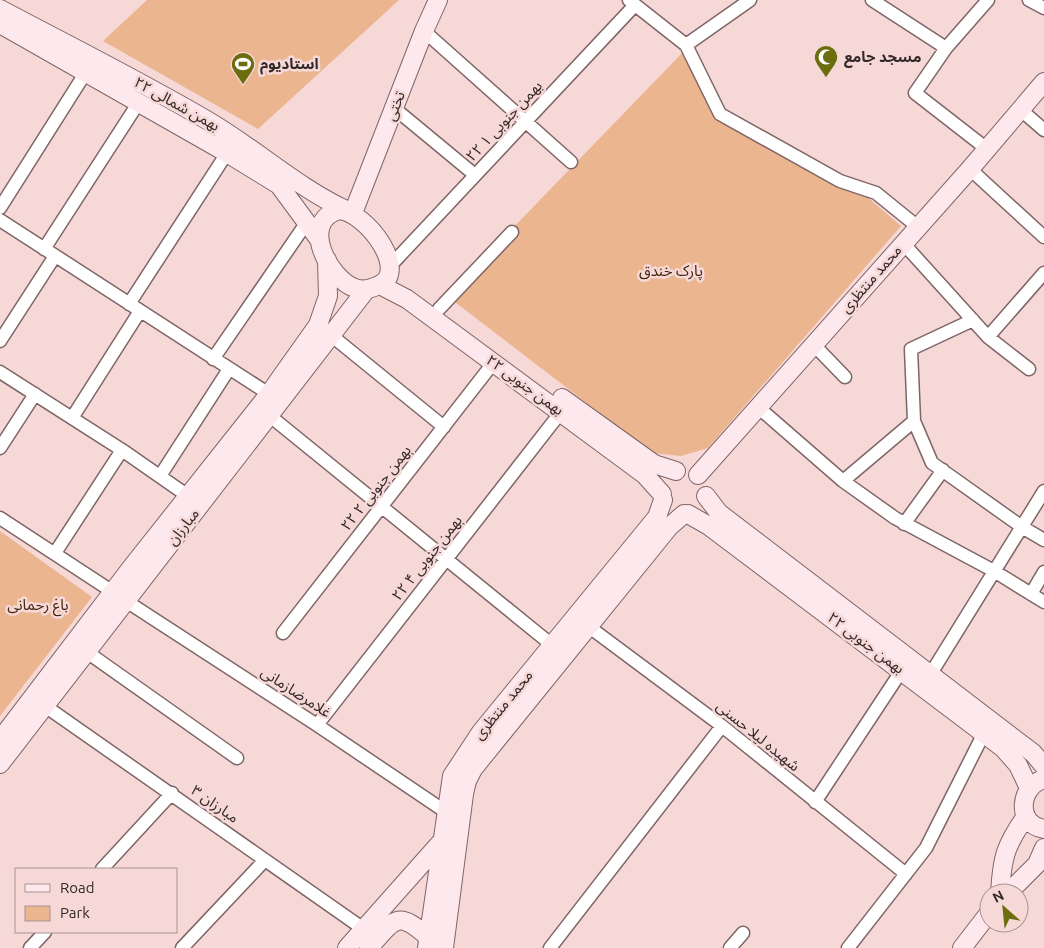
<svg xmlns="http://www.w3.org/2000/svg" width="1044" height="948" viewBox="0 0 1044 948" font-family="Ubuntu,'Noto Sans Arabic',sans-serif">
	<rect width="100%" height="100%" fill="#f6d8d7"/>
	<path fill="#ebb590" d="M147,0H399L258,129L103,41Z
		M686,49L717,119L865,195L901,226L708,448L681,456L652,453L447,296Z
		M0,531L92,597L0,716Z"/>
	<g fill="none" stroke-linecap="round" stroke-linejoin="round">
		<g stroke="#7f6565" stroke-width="15">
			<path id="street" d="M629,0L686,45
				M750,0L686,45L720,114L840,181L876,193L918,227
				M872,0L946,48
				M1029,0L1044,8
				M424,31L571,162
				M394,108L475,175
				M1021,110L1044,130
				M987,149L915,93L946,48L988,0
				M970,169L1044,237
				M0,208L86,72
				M0,220L269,394
				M903,243L988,337L1029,369
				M44,249L139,102
				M391,265L635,5
				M129,304L227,153
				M439,309L512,232
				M973,320L911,349L914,421L932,463L1022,527L1044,540
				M332,336L444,427
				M988,337L1044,273
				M0,341L55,256
				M814,345L845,377
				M213,359L307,222
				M0,372L122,450L188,496
				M759,408L843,481L895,518L994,571L1044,602
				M270,416L552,645
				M72,418L140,311
				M0,448L35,394
				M160,476L229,369
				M843,481L914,421
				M0,518L113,592
				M904,524L943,470
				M55,553L122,450
				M1031,594L1044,572
				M126,601L317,725L446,812
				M588,626L722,726L906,874
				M283,633L494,362
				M87,652L237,758
				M930,675L1044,491
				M45,706L365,930
				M317,725L561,412
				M815,802L902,670
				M102,869L172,793
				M30,948L45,932
				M182,948L265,860
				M550,948L722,726
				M730,948L743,933
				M848,948L926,848L984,733"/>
		</g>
		<g stroke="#7f6565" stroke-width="20">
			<path id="secondary" d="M0,9C70,46 142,82 210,122C257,150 297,187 346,210
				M0,24L227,153L279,185L318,238
				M339,210C367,212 412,274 377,286C369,289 363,291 355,288C330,280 298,222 339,210Z
				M353,213L424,31L438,0
				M380,285L407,299L645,475L662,494
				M562,398L654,464L676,471
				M698,475L970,169L1044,82
				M706,496L719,513L1033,753L1044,766
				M688,514L709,526L1003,748L1018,765L1029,788
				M0,740L131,568L269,394L318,325L328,296L327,260
				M0,764L366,290
				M1044,779C1019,786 1015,824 1044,829
				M1000,893C1002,858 1005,846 1026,816
				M1008,893L1037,864L1044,848
				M347,948L442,841
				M369,948C394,919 397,909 429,938
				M427,948L452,776L481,732L657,517L663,500
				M444,948L464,794L467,781L473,769L669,527L684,514
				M962,948L989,913"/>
		</g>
		<use href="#street" stroke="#fff" stroke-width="12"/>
		<use href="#secondary" stroke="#fde8ed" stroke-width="18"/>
	</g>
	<defs>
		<g id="mosque-pin" transform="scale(1.25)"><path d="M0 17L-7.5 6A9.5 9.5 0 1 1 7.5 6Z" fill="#6b6d0e" stroke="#f6d8d7"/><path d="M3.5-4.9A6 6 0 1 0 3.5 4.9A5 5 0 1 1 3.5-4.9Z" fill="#fff"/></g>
		<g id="stadium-pin" transform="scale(1.25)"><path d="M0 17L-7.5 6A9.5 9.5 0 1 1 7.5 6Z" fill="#6b6d0e" stroke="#f6d8d7"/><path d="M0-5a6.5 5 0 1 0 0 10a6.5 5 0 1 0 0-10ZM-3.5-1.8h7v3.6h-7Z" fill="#fff"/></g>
	</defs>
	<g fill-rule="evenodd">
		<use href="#mosque-pin" x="826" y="57"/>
		<use href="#stadium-pin" x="243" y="64"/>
	</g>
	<g text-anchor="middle" stroke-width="5" stroke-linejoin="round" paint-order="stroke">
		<g font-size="15" font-weight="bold" fill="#332828" stroke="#f6d8d7" text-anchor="start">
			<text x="844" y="62">مسجد جامع</text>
			<text x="260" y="69">استادیوم</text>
		</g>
		<g font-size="15" fill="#332828" stroke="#f6d8d7">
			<text transform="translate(177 104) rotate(29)" y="5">۲۲ بهمن شمالی</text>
			<text transform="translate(395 106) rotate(-69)" y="5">تختی</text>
			<text transform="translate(504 121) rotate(-47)" y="5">۲۲ بهمن جنوبی ۱</text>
			<text transform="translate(871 279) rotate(-49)" y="5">محمد منتظری</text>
			<text transform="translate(525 385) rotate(36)" y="5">۲۲ بهمن جنوبی</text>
			<text transform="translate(376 488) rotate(-52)" y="5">۲۲ بهمن جنوبی ۲</text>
			<text transform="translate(183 527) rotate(-52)" y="5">مبارزان</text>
			<text transform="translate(427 558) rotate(-52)" y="5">۲۲ بهمن جنوبی ۴</text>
			<text transform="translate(866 643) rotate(37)" y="5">۲۲ بهمن جنوبی</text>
			<text transform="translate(296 692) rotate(33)" y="5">غلامرضازمانی</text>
			<text transform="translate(503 705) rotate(-51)" y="5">محمد منتظری</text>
			<text transform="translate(758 736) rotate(39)" y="5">شهیده لیلا حسنی</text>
			<text transform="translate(215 804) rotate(35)" y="5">مبارزان ۳</text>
		</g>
		<g font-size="15" fill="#41250e" stroke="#f6d8d7">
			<text x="671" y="276">پارک خندق</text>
			<text x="38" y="610">باغ رحمانی</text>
		</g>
	</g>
	<rect x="15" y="868" width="162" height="65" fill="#f6d8d7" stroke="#a89291"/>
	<rect x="25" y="884" width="25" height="8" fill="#fde8ed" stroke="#a89291"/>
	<text x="60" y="893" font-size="15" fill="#332828">Road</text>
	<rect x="25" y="906" width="25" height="15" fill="#ebb590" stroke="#a89291"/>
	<text x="60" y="918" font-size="15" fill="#332828">Park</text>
	<g transform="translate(1004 908) rotate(333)"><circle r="24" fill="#f6d8d7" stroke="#a89291"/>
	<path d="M0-4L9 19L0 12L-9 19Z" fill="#6b6d0e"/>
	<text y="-8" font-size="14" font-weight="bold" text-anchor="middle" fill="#332828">N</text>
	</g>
</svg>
